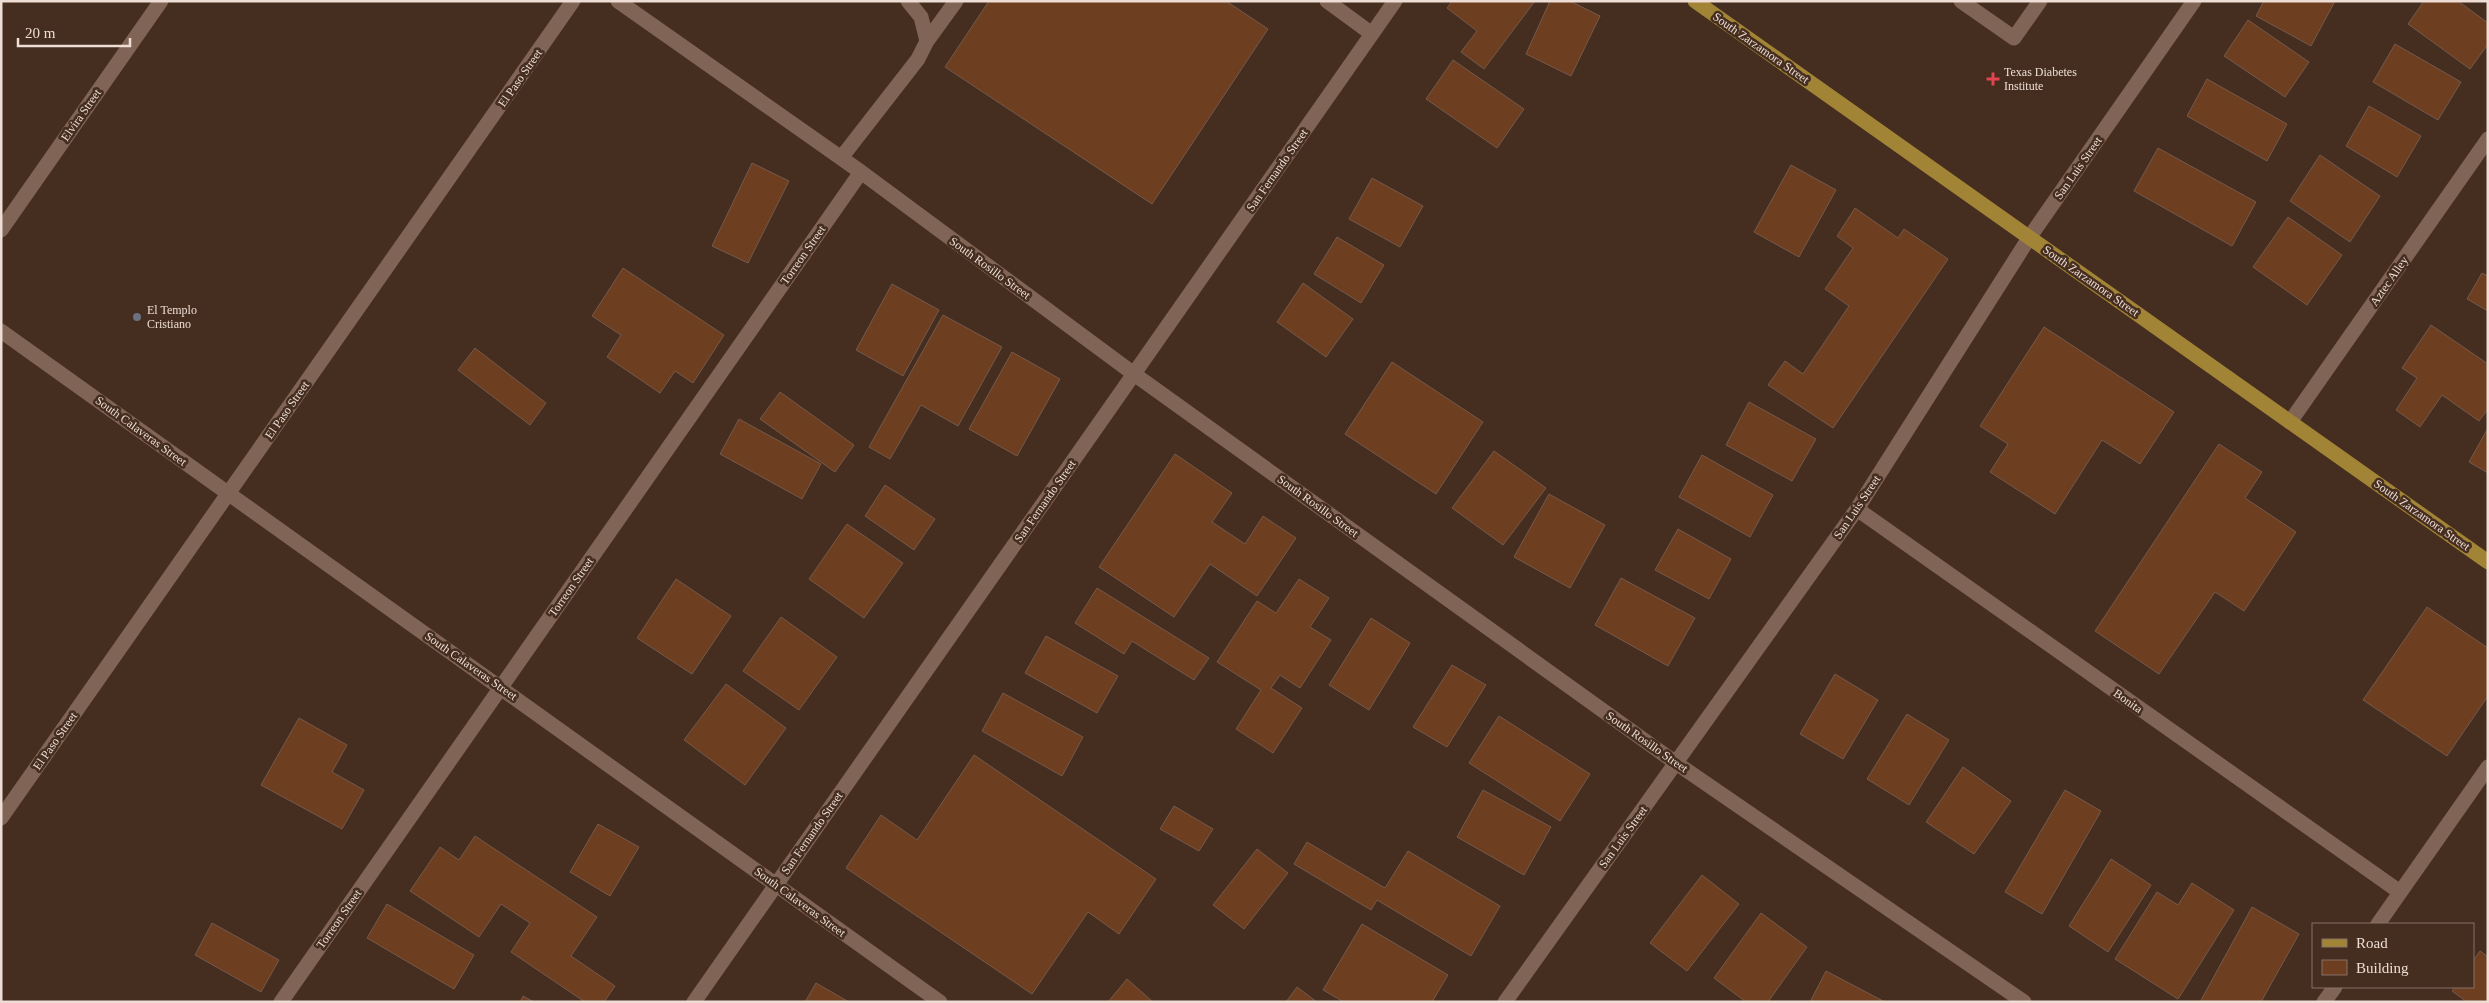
<svg xmlns="http://www.w3.org/2000/svg" width="2489" height="1003" viewBox="0 0 2489 1003" font-family="'Times New Roman',serif">
	<rect width="100%" height="100%" fill="#452d1f"/>
	<path fill="#6e3e21" stroke="#755a4b" d="M989,1H1226L1268,29L1152,204L945,67Z
		M1452,1H1535L1484,69L1461,52L1477,31L1447,8Z
		M1550,1H1570L1600,16L1571,76L1526,54Z
		M2264,1H2335L2311,46L2256,16Z
		M2424,1H2458L2488,23V44L2470,69L2408,24Z
		M2248,20L2309,62L2285,97L2224,56Z
		M2395,44L2461,82L2438,120L2373,82Z
		M1453,60L1524,109L1497,148L1426,99Z
		M2207,79L2287,124L2267,161L2187,116Z
		M2369,106L2421,136L2397,177L2346,146Z
		M2158,148L2256,202L2232,246L2134,191Z
		M2320,155L2380,196L2350,242L2290,201Z
		M752,163L789,181L748,263L712,246Z
		M1791,165L1836,190L1799,257L1754,232Z
		M1372,178L1423,206L1400,247L1349,219Z
		M1855,208L1898,238L1904,229L1948,259L1833,428L1768,385L1785,361L1803,374L1849,306L1825,289L1853,248L1837,236Z
		M2288,217L2342,255L2307,305L2253,267Z
		M1337,237L1384,265L1361,303L1314,274Z
		M623,268L724,335L693,383L675,371L660,393L607,357L621,335L592,316Z
		M2482,273L2488,276V311L2467,299Z
		M1303,283L1353,319L1326,357L1277,322Z
		M892,284L939,310L903,376L856,350Z
		M943,315L1002,347L958,426L921,405L890,459L869,447Z
		M2431,325L2488,364V409L2479,421L2442,395L2420,427L2396,410L2417,378L2402,368Z
		M2044,327L2174,412L2140,464L2102,440L2055,514L1990,472L2008,444L1980,426Z
		M475,348L546,403L530,425L458,370Z
		M1012,352L1060,379L1017,456L969,429Z
		M1392,362L1483,422L1436,494L1345,434Z
		M780,392L854,445L835,472L760,419Z
		M1749,402L1816,439L1792,481L1726,445Z
		M739,419L821,464L802,499L720,454Z
		M2488,428V473L2469,462Z
		M2219,444L2262,472L2245,498L2296,532L2244,611L2215,592L2159,674L2095,631Z
		M1494,451L1546,488L1503,545L1452,508Z
		M1175,454L1232,493L1212,522L1245,544L1263,516L1296,538L1257,596L1210,564L1174,617L1099,567Z
		M1702,455L1773,495L1750,537L1679,497Z
		M885,485L935,519L914,550L865,516Z
		M1549,494L1605,525L1570,588L1514,557Z
		M847,524L903,563L864,618L809,579Z
		M1678,529L1731,559L1709,599L1655,570Z
		M1621,578L1695,618L1668,666L1595,625Z
		M676,579L731,616L692,674L637,638Z
		M1299,579L1329,598L1310,627L1331,640L1300,688L1280,675L1271,688L1302,708L1273,753L1236,729L1261,690L1217,662L1257,601L1276,613Z
		M1097,588L1209,658L1194,680L1132,641L1124,654L1075,623Z
		M2427,607L2488,648V696L2447,756L2363,700Z
		M781,617L837,657L799,710L743,671Z
		M1371,618L1410,643L1369,710L1329,685Z
		M1046,636L1118,676L1097,713L1025,673Z
		M1452,665L1486,685L1447,747L1413,727Z
		M1835,674L1878,700L1843,759L1800,734Z
		M726,684L786,728L745,785L684,740Z
		M1003,693L1083,737L1062,776L982,731Z
		M1907,714L1949,740L1909,805L1867,779Z
		M1499,716L1590,774L1560,821L1469,763Z
		M299,718L347,745L332,772L364,790L342,829L261,785Z
		M974,755L1156,879L1119,934L1088,912L1032,994L846,868L881,815L917,840Z
		M1963,767L2011,801L1974,854L1926,822Z
		M1483,790L1551,827L1524,875L1457,837Z
		M2065,790L2101,811L2042,914L2005,892Z
		M1174,806L1213,829L1199,851L1160,829Z
		M598,824L639,847L610,896L570,872Z
		M475,836L597,917L571,956L615,986L604,1002H585L511,952L530,923L501,904L479,937L410,891L440,847L459,860Z
		M1307,842L1385,888L1408,851L1500,906L1471,956L1377,900L1371,910L1294,864Z
		M1257,849L1288,873L1244,929L1213,905Z
		M2111,859L2151,885L2108,952L2069,926Z
		M1702,875L1739,904L1687,971L1650,943Z
		M2192,883L2234,910L2178,999L2115,959L2157,892L2178,905Z
		M387,904L474,955L454,989L367,938Z
		M2252,907L2299,934L2261,1002H2200Z
		M1761,913L1807,947L1768,1002H1746L1714,978Z
		M212,923L279,960L261,992L195,955Z
		M1362,924L1448,975L1432,1002H1344L1323,990Z
		M2480,951L2488,957V1002H2467L2452,991L2455,987H2473V961Z
		M1826,971L1885,1002H1810Z
		M1127,979L1153,1002H1108Z
		M816,983L849,1002H805Z
		M1297,987L1317,1002H1286Z
		M523,996L534,1002H520Z"/>
	<g fill="none" stroke-linecap="round" stroke-linejoin="round">
		<path stroke="#806455" stroke-width="15" d="M618,1L861,172L1134,374L1676,763L2024,1002
			M1327,1L1372,34
			M1961,1L2014,38L2040,1
			M927,41L956,1
			M841,158L918,59L927,41L921,17L908,1
			M1,230L161,1
			M1,331L940,1002
			M2290,422L2488,139
			M1857,509L2400,892
			M1,818L573,1
			M2378,924L2488,767
			M281,1002L861,172
			M694,1002L1395,1
			M1505,1002L1857,509L2029,238L2194,1
			M2324,1002L2335,987"/>
		<path stroke="#a18435" stroke-width="15" d="M1695,1L2488,562"/>
	</g>
	<path fill="#e0444e" stroke="#452d1f" stroke-width="2" d="M1990.5 71.5h5v5h5v5h-5v5h-5v-5h-5v-5h5z"/>
	<circle fill="#6b7280" stroke="#452d1f" stroke-width="2" cx="137" cy="317" r="5"/>
	<g text-anchor="middle" stroke-width="5" stroke-linejoin="round" paint-order="stroke">
		<g font-size="12" fill="#edddd4" stroke="#452d1f">
			<text transform="translate(1761 48) rotate(35)" y="4">South Zarzamora Street</text>
			<text transform="translate(520 78) rotate(-55)" y="4">El Paso Street</text>
			<text transform="translate(81 115) rotate(-55)" y="4">Elvira Street</text>
			<text transform="translate(2078 168) rotate(-55)" y="4">San Luis Street</text>
			<text transform="translate(1277 170) rotate(-55)" y="4">San Fernando Street</text>
			<text transform="translate(803 255) rotate(-55)" y="4">Torreon Street</text>
			<text transform="translate(990 268) rotate(36)" y="4">South Rosillo Street</text>
			<text transform="translate(2091 281) rotate(35)" y="4">South Zarzamora Street</text>
			<text transform="translate(2389 281) rotate(-55)" y="4">Aztec Alley</text>
			<text transform="translate(287 410) rotate(-55)" y="4">El Paso Street</text>
			<text transform="translate(141 431) rotate(36)" y="4">South Calaveras Street</text>
			<text transform="translate(1045 501) rotate(-55)" y="4">San Fernando Street</text>
			<text transform="translate(1318 506) rotate(36)" y="4">South Rosillo Street</text>
			<text transform="translate(1857 507) rotate(-56)" y="4">San Luis Street</text>
			<text transform="translate(2422 515) rotate(35)" y="4">South Zarzamora Street</text>
			<text transform="translate(571 587) rotate(-55)" y="4">Torreon Street</text>
			<text transform="translate(471 666) rotate(35)" y="4">South Calaveras Street</text>
			<text transform="translate(2128 701) rotate(35)" y="4">Bonita</text>
			<text transform="translate(55 741) rotate(-55)" y="4">El Paso Street</text>
			<text transform="translate(1647 742) rotate(35)" y="4">South Rosillo Street</text>
			<text transform="translate(812 833) rotate(-55)" y="4">San Fernando Street</text>
			<text transform="translate(1623 837) rotate(-54)" y="4">San Luis Street</text>
			<text transform="translate(800 902) rotate(36)" y="4">South Calaveras Street</text>
			<text transform="translate(339 919) rotate(-55)" y="4">Torreon Street</text>
		</g>
		<g font-size="12" fill="#edddd4" stroke="#452d1f" text-anchor="start">
			<text x="2004" y="76">Texas Diabetes<tspan x="2004" dy="14">Institute</tspan></text>
			<text x="147" y="314">El Templo<tspan x="147" dy="14">Cristiano</tspan></text>
		</g>
	</g>
	<rect width="2489" height="1003" fill="none" stroke="#edddd4" stroke-width="5"/>
	<rect x="2312" y="923" width="162" height="65" fill="#452d1f" stroke="#887367"/>
	<rect x="2322" y="939" width="25" height="8" fill="#a18435" stroke="#887367"/>
	<text x="2356" y="948" font-size="15" fill="#edddd4">Road</text>
	<rect x="2322" y="960" width="25" height="15" fill="#6e3e21" stroke="#887367"/>
	<text x="2356" y="973" font-size="15" fill="#edddd4">Building</text>
	<path d="M18 38v8h112v-8" fill="none" stroke="#edddd4" stroke-width="2.5"/>
	<text x="25" y="38" font-size="15" fill="#edddd4" stroke="#452d1f" stroke-width="4" paint-order="stroke">20 m</text>
</svg>
